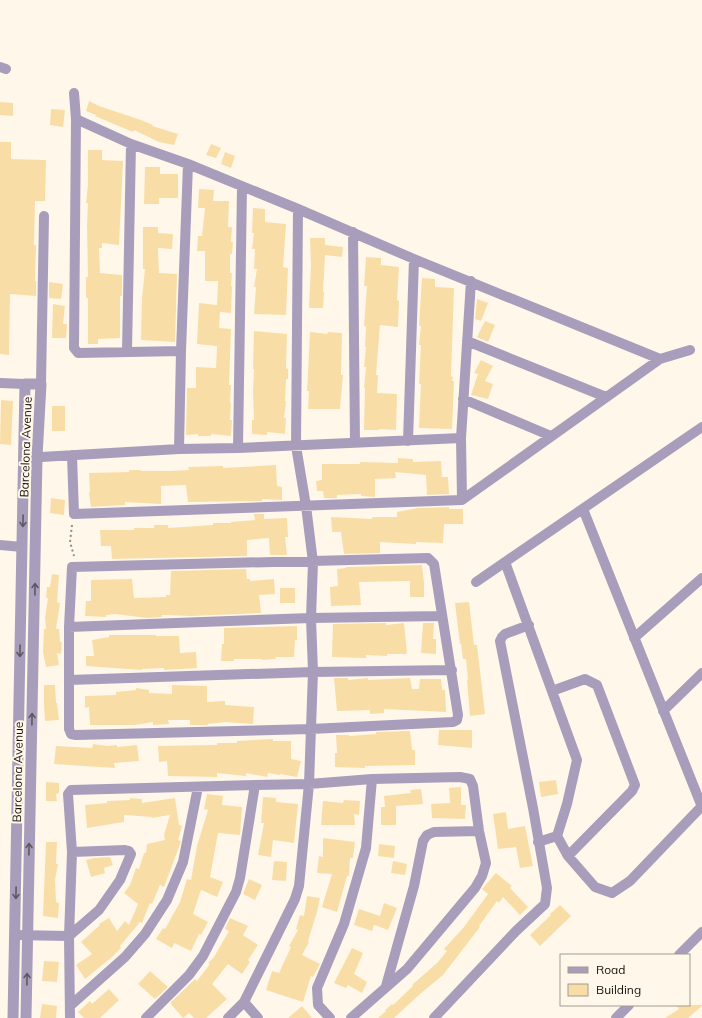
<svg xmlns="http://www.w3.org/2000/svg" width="702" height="1018" viewBox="0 0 702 1018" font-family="Mulish,sans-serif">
	<rect width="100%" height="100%" fill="#fff8ea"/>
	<path fill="#f9dda7" d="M89,101L99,106L141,120L153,125L152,126L178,134L174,145L159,142L134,130L133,132L95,116L96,115L86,111Z
		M0,102L13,103V116L0,115Z
		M51,109L65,110L63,127L50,125Z
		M0,142H11V159L46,160L45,201H35L34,245H36L35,281H36V296L10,294L9,355L0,354Z
		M211,144L221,148L216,158L206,155Z
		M88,150H102V160L123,161L119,245L102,243V248H99L100,273L122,275V296H120V338L98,339V344H88V298H86V277H88L87,226L88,203H86L88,185Z
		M225,152L235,156L231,168L221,164Z
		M145,167H160V174H178V198H159V204H144Z
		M199,189L214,190L213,201H229L228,227H232L231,242H233L232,254H230V273H232L231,286H232L231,313L220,312L219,328L231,329L229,385H231L230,402L231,403L230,420H232L231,436L211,434V436H198V434L186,435L187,388H196V367L216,368L217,346L197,344L199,303L217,305L218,281H205V251H197L198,236H202L205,208H198Z
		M253,208L265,209V222L286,224L283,267L288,268L286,315L254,314L256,287H254L257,269H254L255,249H252L254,233H252Z
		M143,227H158V233L173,234L172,249L158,248L159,273L177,274L175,342L141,340L142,298L145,269H143Z
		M310,238H325V245L343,247L342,257L325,255L323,292H324L323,308H309L311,265Z
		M366,257L381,258V265L399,267L397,300L399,301L398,327L380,325L376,375H378L377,393L397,394L396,430L379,429V430H364L365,388H364L366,367H364L366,347H365L366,326H364L367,286H364Z
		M422,278L435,279V287L454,288L451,376L453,377L452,381H454L452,429L419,428L421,384H419L421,345H419L421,326H419Z
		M49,282L63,284L61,299L49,298Z
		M477,299L488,303L481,321L475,319Z
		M53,304L65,306L63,324H67L66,338H52Z
		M485,321L495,325L488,342L477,337Z
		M254,331L287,334L286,368L288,369V379H286L285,401H286L284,418H286L285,434L267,432V435L252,434V420H254L253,392L254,369H253Z
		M310,332L327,334L328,332L342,333L341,375H343L340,409H308L309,391H307L308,375Z
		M481,360L493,366L485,381L493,384L488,399L471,395L478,374L474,373Z
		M1,400L13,401L11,445L0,444Z
		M52,406H65V431H52Z
		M398,458L413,459V462L441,461L442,477H448L449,494L427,495L426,475L395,472L396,478L375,479V497L361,496V494L337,495V498H324L323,491H317L316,481L322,480V464H360V462L398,463Z
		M276,465L277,486L282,487V500L262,499V501L188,502L186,485L161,486V504L125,502V505L91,507L89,492H90L89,473L129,472V470H141V471H169L189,470L188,467L223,466V468Z
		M51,498L65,500L64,515L50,513Z
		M449,507V509H463V524H444L443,543L416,542V544L380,542V553L344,554L341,532H332L331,517L372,519V517H397V512L418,508Z
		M254,514H264V519L287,518L288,537H285L287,555H270L269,538L247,540V556L112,559L111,546H101L100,530H134V528H154V525H168V528L213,525V523H231V522L255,520Z
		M422,565L424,583V597H410V581L359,582L361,605L331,606L330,587L338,586L337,569L346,568V567Z
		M246,569L247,579H250V581L274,579L275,594L259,595L261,613L191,616L162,615V617L147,618L115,614L106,615V617L85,616L86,601H91V580L132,579L134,598L166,597V595H170L171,571Z
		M52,574L59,575L57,602L60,603L56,629H59L60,642H62L61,654L57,653L59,665L46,667L43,652L44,629H46L45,618L48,598H46L47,587H50Z
		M280,588H295V603H280Z
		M469,602L474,645H477L485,714L470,716L467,680L468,679L466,659H463L461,644H460L455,603Z
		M386,623V625L404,623L407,653L406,654H387V656L366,655V658L332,657L333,624Z
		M423,623H434L433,639H436V654L421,653Z
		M297,626V640H295L294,657H275L276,659L262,660V659H234V661H221L222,644H224V628Z
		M109,635H156V636H179L180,653L196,652L197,668L164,670V668L142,669V670L86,666V656H94L92,640L109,637Z
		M334,678H348V680L368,678V680L410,678L412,689H419L420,679H441L442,690H445L446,712L384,709V713L370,714V710L337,711Z
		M44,685H55L56,703H57L59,720L45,721L44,704Z
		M172,685L207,686V702L225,701V705L254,707L253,724L225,722L208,724V725H190V720H168L169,724L153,725V722L135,725H90L89,707L85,708V696L116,695V692L136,690V688L149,690V693L172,694Z
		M439,730H472V748L438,745Z
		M410,731L412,750H415V765L365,766V768L335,767V753H337L336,735H349V736L376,734V732Z
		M273,739V741H291V759L301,761L297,777L280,774V775L268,773L267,777L246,773V776L217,773V777L168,776L167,761L159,762L158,746L217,745V743H237V741Z
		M93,744L108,746L117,745V747L137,745L139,761L114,763L115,768L54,764L56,746L92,748Z
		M556,780L558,794L541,797L539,782Z
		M46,782L59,783V793L56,794L57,801H46Z
		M461,787V805H466L465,819L432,818L431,804L450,803L449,788Z
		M421,789L423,804L396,806V825H381V807H385L384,796L411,793L410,790Z
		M207,794L223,796L222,805L242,807L240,835L218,833L210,877L223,882L217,897L201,890L193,914L208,922L201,935L199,934L191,951L174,943L172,948L156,939L163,928L165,929L180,902L187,879L191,880L197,846L208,810L204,809Z
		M263,797L276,798V802L298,804L294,843L273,840L271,857L258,855L264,823H261Z
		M130,798L142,799V803L175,798L179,825L182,826L178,840L181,841L179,847L164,887L160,885L152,904L150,903L142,923L140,922L120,946L121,948L112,957L85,979L76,965L92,954L81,942L100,925L99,924L109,918L117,931L125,921L129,925L138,904L124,893L130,885L136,868L139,869L144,853H146L147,844L165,840L164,835L170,815L151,818L152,817L124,815V822L87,828L85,805L107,803V801L130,800Z
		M344,800L360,801L359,815L354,814L355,825H321L323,801L343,803Z
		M506,812L508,829L525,826L533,866L520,868L516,847L498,849L493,814Z
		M323,838L355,842L353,858H350L349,876H347L337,912L322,907L332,874L317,873L319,856L323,857Z
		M46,842H57L56,864H58L55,880L56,902L59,903L58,918L43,916Z
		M379,844L395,846L394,858L378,856Z
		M110,857L113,865L104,868L105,873L91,877L86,860L94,858Z
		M274,861L287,862L286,881L272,880Z
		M393,861L407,864L405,875L391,873Z
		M496,873L512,886L510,888L528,907L520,915L503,897L499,903L497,901L479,926L480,927L443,975L420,994L394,1018H378L386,1011L385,1010L392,1004L393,1005L413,986L412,985L438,962L447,951L444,949L464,927L488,894L482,889Z
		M249,879L262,885L255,900L243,894Z
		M307,896L320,898L317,912L308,941L309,942L302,955L320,964L313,977L311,976L303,1002L266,990L272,971L279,973L291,947L289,946L298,930L296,929L300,915L304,916Z
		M384,903L397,908L388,930L374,925L372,931L354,925L359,909L380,916Z
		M560,905L571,916L540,946L530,935L551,915L550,914Z
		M230,918L248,926L243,935L258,945L248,960L250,962L242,974L228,964L212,984L227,999L206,1018H194L189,1013L183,1018L170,1003L195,979L197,981L210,964L208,963L214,957L229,931L225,929Z
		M352,948L363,953L354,974L367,982L362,993L348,985L346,988L334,983Z
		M44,961L59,962L57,982L42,981Z
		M150,971L168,987L155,999L138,984Z
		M109,989L119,1000L100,1018H84L78,1012L90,1001L92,1004Z
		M42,1004L57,1006L56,1018H40Z
		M676,1005H702V1006L688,1018H665L679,1009Z
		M302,1006L312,1018H288Z"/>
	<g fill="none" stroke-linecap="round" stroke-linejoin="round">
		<path stroke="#918c82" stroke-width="2" stroke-dasharray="2 3" stroke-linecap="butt" d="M72,525L70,542L74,556"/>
		<path stroke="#a89ebb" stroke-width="10" d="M0,67L6,69
			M74,93L76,119L74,348L78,353L181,351
			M76,119L131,144L188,164L298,209L414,259L660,359
			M353,232L355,443
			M467,341L606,397
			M127,351L131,144
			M0,383L25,384
			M41,384L44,216
			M463,399L551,436
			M408,441L414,259
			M238,448L242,187
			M179,449L181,351L188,164
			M72,455L74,514L462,500L660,359L690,350
			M24,458L179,449L238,448L461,438
			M462,500L461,438L471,281
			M583,509L702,807
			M0,545L22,547
			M428,558L434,564L458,715L457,720L453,722L311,729L76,735L71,734L69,729V627L72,567Z
			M505,562L577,760L567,804L557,836L568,856L595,887L612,893L630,881L702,806
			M476,582L702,427
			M69,627L311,618L442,616
			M634,638L702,578
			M69,680L313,672L452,670
			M552,691L585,679L597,685L635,785L632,791L568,856
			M663,711L702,673
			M538,842L557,836
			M15,935L69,936L99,910L120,880L131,854L129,851L125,850L72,852
			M679,955L702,932
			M386,986L414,886L423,841L427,835L434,832L479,831
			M244,1002L258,1018
			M71,1005L125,957L145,934L167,900L183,862L198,787
			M70,1018L69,936L72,852L68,794L71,790L255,785L309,784L372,779L460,777L470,779L473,786L479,831L486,863L482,876L475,888L407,969L351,1018
			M146,1018L189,975L203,956L236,892L240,878L255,785
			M228,1018L244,1002L295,899L299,886L309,784L313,672L311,618L313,562L306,506L296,446L298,209
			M330,1018L318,1005L317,988L344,924L366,848L372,779
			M434,1018L516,931L545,904L547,888L533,808L500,641L502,637L505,634L529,625
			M616,1018L629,1005"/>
		<path stroke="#a89ebb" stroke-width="11" d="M13,1018L25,384H41L37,457L26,1018"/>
	</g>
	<defs><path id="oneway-shaft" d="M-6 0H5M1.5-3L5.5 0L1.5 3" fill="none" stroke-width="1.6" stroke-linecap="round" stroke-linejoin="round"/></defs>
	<g stroke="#5e5863">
		<use href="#oneway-shaft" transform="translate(23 521) rotate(91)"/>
		<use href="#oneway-shaft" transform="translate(35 589) rotate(-89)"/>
		<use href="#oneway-shaft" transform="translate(20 651) rotate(91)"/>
		<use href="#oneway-shaft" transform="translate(32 719) rotate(-89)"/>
		<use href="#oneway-shaft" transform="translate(29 849) rotate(-89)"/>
		<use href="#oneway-shaft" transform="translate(16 893) rotate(91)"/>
		<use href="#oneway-shaft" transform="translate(27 979) rotate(-89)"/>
	</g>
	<g text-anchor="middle" stroke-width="4" stroke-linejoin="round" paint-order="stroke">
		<g font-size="12" fill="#14110b" stroke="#fff8ea">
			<text transform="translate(26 447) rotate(-88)" y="4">Barcelona Avenue</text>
			<text transform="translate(18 772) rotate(-89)" y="4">Barcelona Avenue</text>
		</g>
	</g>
	<rect x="560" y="954" width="130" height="52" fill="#fff8ea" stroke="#a19c91"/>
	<rect x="568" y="967" width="20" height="6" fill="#a89ebb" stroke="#a19c91"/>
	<text x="596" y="974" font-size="12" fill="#14110b">Road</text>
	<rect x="568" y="984" width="20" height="12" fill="#f9dda7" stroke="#a19c91"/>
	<text x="596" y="994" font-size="12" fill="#14110b">Building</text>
</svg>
